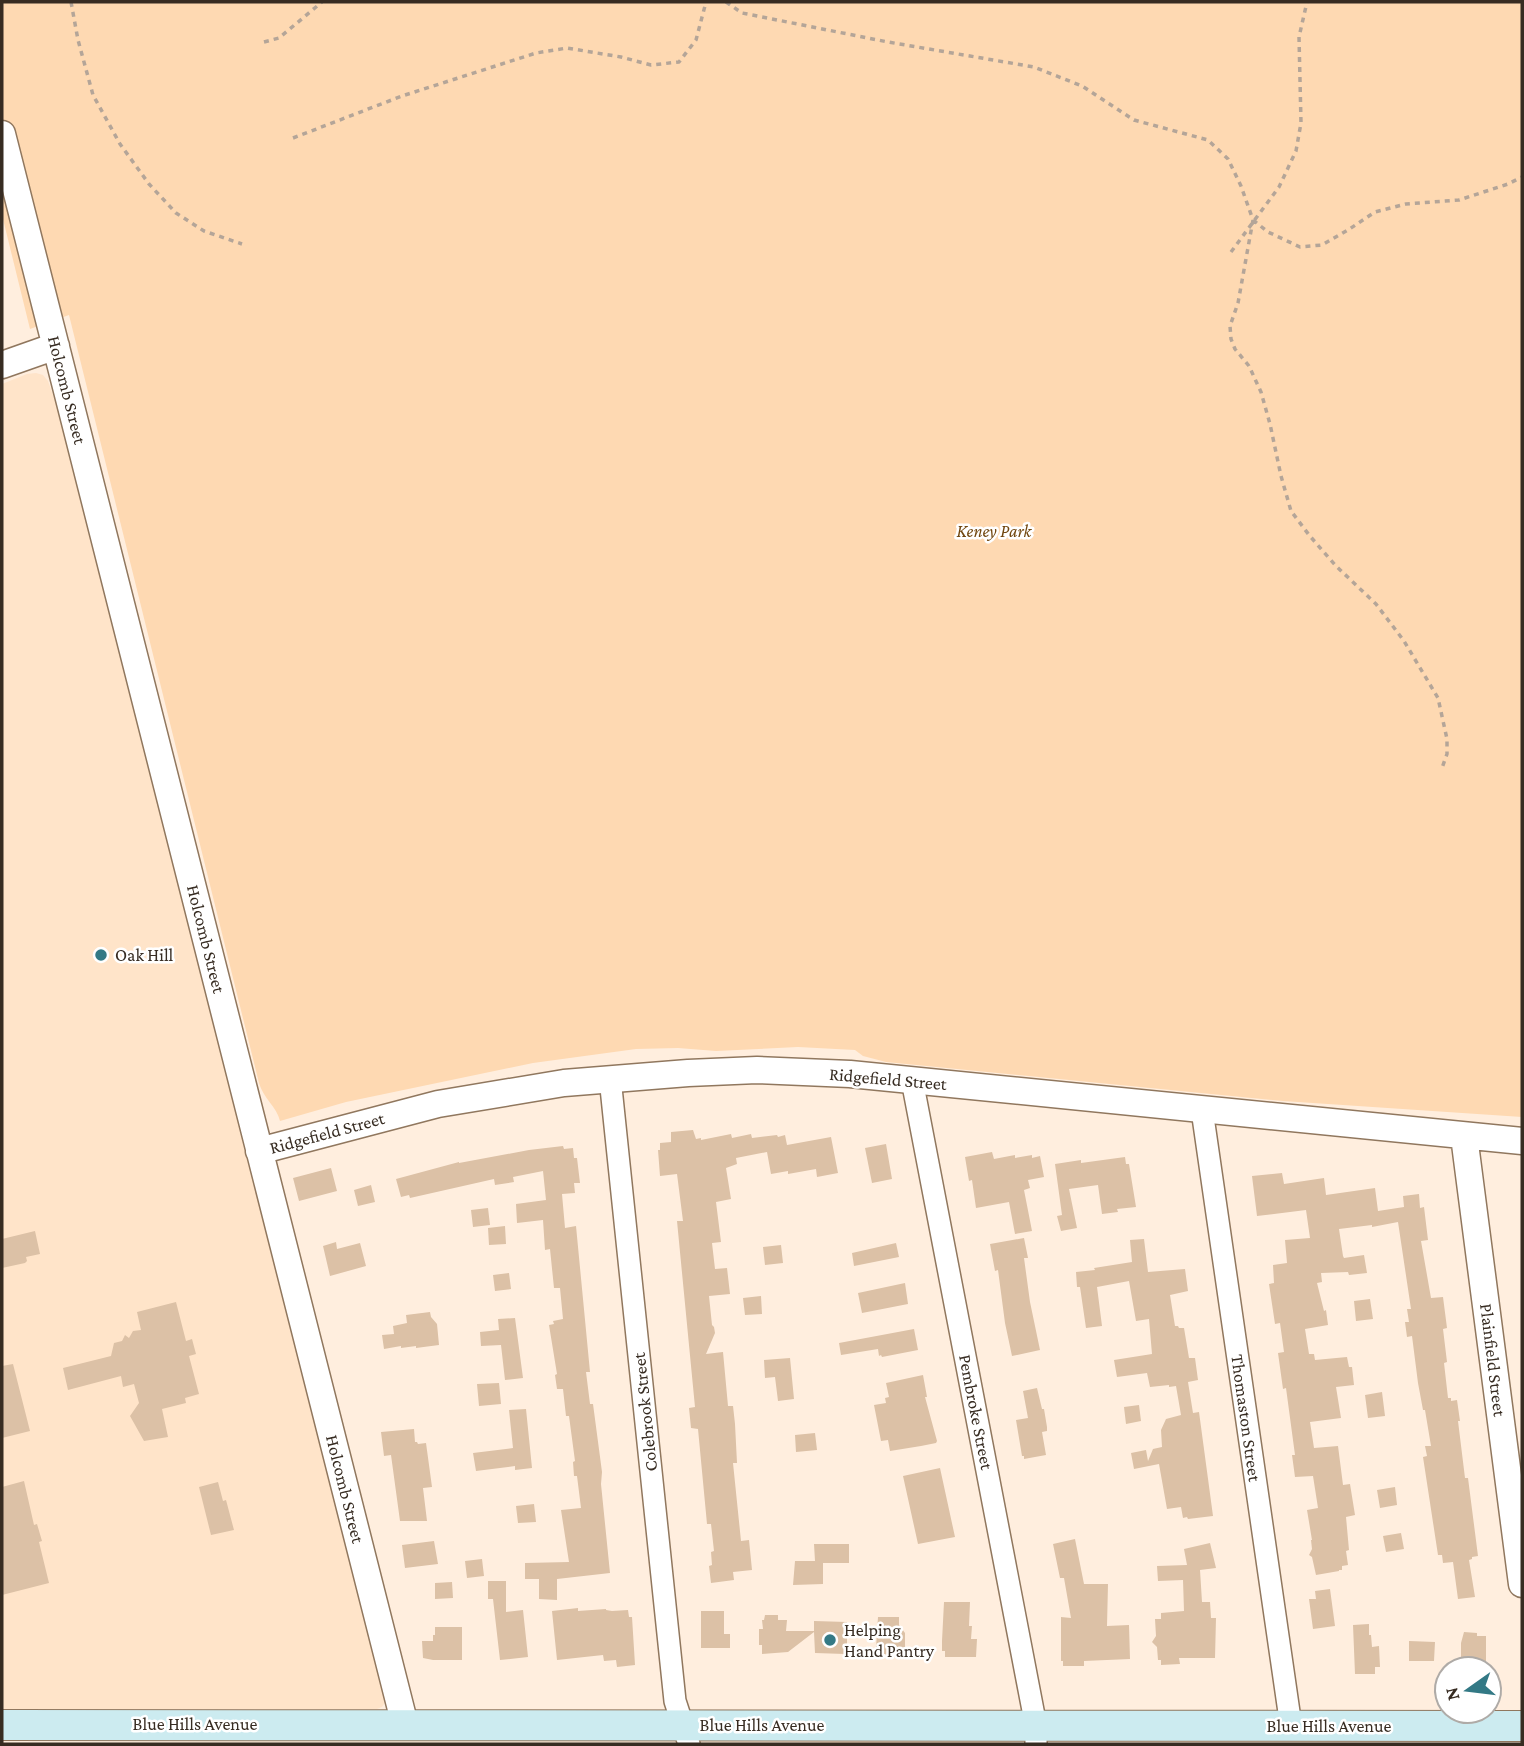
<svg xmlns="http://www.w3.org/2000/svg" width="1524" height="1746" viewBox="0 0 1524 1746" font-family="'Crimson Pro',serif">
	<rect width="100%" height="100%" fill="#ffeede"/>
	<path fill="#ffe4c9" d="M36,373L43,375L48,381L72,449L386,1701L382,1707L377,1709H2V384L27,374Z
		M820,1742H1008L1018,1744H820Z"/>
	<path fill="#fed9b2" d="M2,2H1522V1117L1283,1101L886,1062L863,1056L855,1050L798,1047L716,1051L678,1048L636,1049L533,1063L346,1102L280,1121C277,1107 263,1098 259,1083L69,315L30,329L2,215Z"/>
	<path fill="#dcc1a6" d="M693,1130L696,1139L701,1138V1140L731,1134L732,1138L751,1134L752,1138L777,1135L778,1137L785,1135L787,1145L831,1137L838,1173L817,1177L816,1169L788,1174V1171L771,1174L767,1152L736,1158L737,1164L726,1168L731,1199L716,1202L721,1242L712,1243L715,1269L727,1268L730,1294L709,1296L712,1325L714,1327L715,1333L706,1354L723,1352L728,1406H733L735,1424L737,1463H733L741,1541L749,1540L752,1570L733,1572L734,1580L711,1583L709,1566L712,1565L711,1552L714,1551L711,1524H707L698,1429L691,1428L689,1408L695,1407L677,1221H683L677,1174L660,1176L658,1150H660V1143L671,1142V1132Z
		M886,1144L892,1179L872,1183L865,1148Z
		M563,1146L564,1149L573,1148L574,1158H577L580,1183H574L575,1193L562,1194L565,1228L576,1226L590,1372H586L590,1404H593L602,1472L601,1484L610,1573L557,1579V1600L539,1599V1579H525V1563L569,1562L561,1510L581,1508L577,1476H574L573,1462L575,1461L569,1416H566L563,1389H557L555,1375L557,1374L549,1325L554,1324L553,1321L563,1319L560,1288H554L550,1249L545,1250L543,1220L517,1223L516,1204L546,1200L543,1171L513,1177L514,1182L495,1185L494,1179L410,1198L409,1195L401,1197L396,1179L459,1162V1163L529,1150Z
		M992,1152L994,1159L1015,1155V1158L1032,1155V1158L1040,1156L1044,1177L1028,1180L1030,1188L1024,1190L1032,1231L1015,1234L1009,1202L976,1208L972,1180L969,1181L965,1157Z
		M1125,1157L1126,1164H1129L1136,1207L1117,1209L1118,1212L1102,1214L1098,1185L1069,1189L1077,1228L1061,1231L1057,1216L1062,1215L1055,1164L1081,1160V1163Z
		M331,1168L337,1191L299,1201L293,1178Z
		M1282,1173L1284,1184L1324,1178L1326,1195L1375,1188L1378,1211L1404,1207L1403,1196L1419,1194L1420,1208L1424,1207L1428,1240L1421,1241L1431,1298L1443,1297L1447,1328L1443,1329L1447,1362L1444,1363L1448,1398H1451V1401L1457,1400L1460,1421H1458L1465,1478H1468L1478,1556L1472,1557V1559L1469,1560L1475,1597L1458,1599L1453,1562L1443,1563L1442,1555H1438L1423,1457L1427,1456L1425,1446H1431L1425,1410H1423L1418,1383L1412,1336L1407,1337L1405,1322H1409L1407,1309H1411L1398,1222L1372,1227V1225L1339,1229L1343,1256L1344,1258L1364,1255L1367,1273L1349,1275L1348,1272L1321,1273L1322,1282L1317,1283L1324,1311L1326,1310L1328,1325L1305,1329L1309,1354H1314L1315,1360L1347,1357L1349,1367H1352L1354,1385L1336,1387L1341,1418L1310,1422L1314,1448L1338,1446L1343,1485L1350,1484L1355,1515L1346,1517L1349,1550L1346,1551L1348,1565L1342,1566V1570H1339V1571L1316,1575L1312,1557L1309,1555L1312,1549L1311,1540H1312L1307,1510L1318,1508L1313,1476L1295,1477L1292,1455H1295L1286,1388L1283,1389L1278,1353L1284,1352L1280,1323L1275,1324L1269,1284L1274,1283L1273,1265L1287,1263L1285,1240L1310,1238L1306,1210L1257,1216L1252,1176Z
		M371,1185L375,1202L358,1206L354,1190Z
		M488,1208L490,1225L473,1227L471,1210Z
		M505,1226L506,1244L489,1245L488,1228Z
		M35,1231L40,1254L26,1257L27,1261L25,1263L2,1268V1239Z
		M1024,1238L1028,1258H1024L1030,1302L1040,1350L1012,1356L1005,1323L998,1270L995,1271L990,1244Z
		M1144,1239L1148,1272L1185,1269L1188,1291L1170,1295L1175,1326H1178L1179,1328H1184L1189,1358H1195L1198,1380L1188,1382L1193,1413L1199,1412L1213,1516L1188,1519L1187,1517L1183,1518L1181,1507L1167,1509L1159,1464L1134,1469L1131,1453L1146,1450L1148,1461L1153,1449L1162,1447L1161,1430L1166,1419L1181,1415L1176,1386L1169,1387V1385L1150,1387L1147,1373L1117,1377L1114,1360L1152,1354L1149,1319L1136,1321L1129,1281L1097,1287L1102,1326L1086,1328L1080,1287H1077L1076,1272L1095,1270L1094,1268L1132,1262L1130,1240Z
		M336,1242L337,1249L360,1243L366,1266L330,1276L323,1246Z
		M896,1243L899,1257L854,1266L852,1253Z
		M781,1245L783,1263L765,1265L763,1247Z
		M509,1273L511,1289L495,1291L493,1275Z
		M905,1283L908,1304L862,1313L858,1293Z
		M761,1296L762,1314L745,1315L743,1298Z
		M1370,1299L1373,1319L1356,1321L1354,1301Z
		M176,1302L186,1341L192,1339L196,1354L189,1356L199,1394L185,1398L186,1403L162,1409L168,1437L144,1441L130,1416L139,1403L134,1384L123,1387L121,1376L68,1390L63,1368L111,1356L114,1343L122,1341L125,1335L129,1338L133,1331L141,1330L137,1312Z
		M430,1312L431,1317L437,1324L439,1345L416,1348V1346L401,1348V1346L384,1349L382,1335L394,1334L393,1326L407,1323L406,1315Z
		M515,1318L523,1378L505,1380L501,1345L481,1346L480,1332L499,1330L498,1319Z
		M914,1329L918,1350L882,1357L881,1355L879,1356L878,1349L841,1355L839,1343Z
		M790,1358L794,1399L778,1401L775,1377L765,1378L764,1360Z
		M13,1364L30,1431L2,1438V1366Z
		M923,1375L927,1397H925L937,1441L936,1443L921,1446L890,1451L888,1440L881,1441L874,1405L886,1403L885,1398L889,1397L886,1383Z
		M499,1383L501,1404L479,1406L477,1384Z
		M1037,1388L1042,1409H1044L1047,1427V1431L1042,1432L1046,1455L1024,1459V1456H1022L1016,1420L1028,1418L1023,1391Z
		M1382,1392L1385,1416L1368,1418L1365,1395Z
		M1139,1405L1141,1421L1126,1424L1124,1407Z
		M526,1409L532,1468L515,1470V1466L476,1471L473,1453L513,1448L509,1410Z
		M414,1429L415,1442H417L418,1444L426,1443L432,1487L423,1488L427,1521H400L391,1455L384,1456L381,1432Z
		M815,1433L817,1450L796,1452L795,1435Z
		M940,1468L955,1537L918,1544L903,1476Z
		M24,1481L34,1525L37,1524L42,1541L39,1542L49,1583L2,1595V1487Z
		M218,1482L223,1501L226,1500L234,1530L211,1535L199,1487Z
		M1395,1487L1397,1505L1380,1508L1377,1490Z
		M534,1504L536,1522L518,1523L516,1506Z
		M1401,1533L1404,1549L1386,1552L1383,1536Z
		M1075,1539L1084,1584H1108L1107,1626L1129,1625L1130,1659L1084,1661V1666H1063V1661H1061V1617L1071,1618L1064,1578H1060L1053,1544Z
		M434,1541L438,1564L405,1568L402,1545Z
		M1210,1543L1216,1568L1200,1570L1202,1602H1210L1211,1618H1216L1215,1658H1179L1180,1664L1161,1665V1660H1158L1157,1647L1152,1642L1156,1636L1155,1619H1161V1613L1184,1611L1183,1580L1158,1581L1157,1566L1187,1565L1184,1549Z
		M814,1544H849V1563H823V1584L793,1585L795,1561H815Z
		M482,1559L484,1576L467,1578L465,1561Z
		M488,1581H506V1612L523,1610L528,1657L500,1660L493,1599H488Z
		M452,1582L453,1598L435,1599V1583Z
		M1330,1589L1335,1626L1313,1629L1309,1599H1316L1315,1591Z
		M944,1602H970L969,1626H972L971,1639H977L976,1657H945V1651H942V1641Z
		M578,1608V1611L606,1609V1610L612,1611L628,1610L629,1617H632L635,1665L617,1667L616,1660L604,1661L603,1655L557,1660L552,1611Z
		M701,1611H724V1634H730V1648H701Z
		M765,1615H778V1620H787L786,1631H814V1621L847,1622V1648H846L845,1654L815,1653L814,1632L788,1652L762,1654V1645H759V1629H763L762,1620H764Z
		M878,1617H899V1625L905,1633V1655L878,1654V1648H876Z
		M1369,1624V1635H1371L1372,1647L1379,1646L1380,1667H1375V1674H1355L1353,1625Z
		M435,1627H462V1660H433L423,1658L422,1641H433V1635H435Z
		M1464,1632L1477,1633V1636H1486V1662H1461V1643Z
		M1409,1641L1435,1642L1434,1661H1409Z"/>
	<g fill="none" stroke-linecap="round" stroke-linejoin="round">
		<g stroke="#90775e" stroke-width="24">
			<path id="minor" d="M610,1078L675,1701L689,1744
				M912,1080L1036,1726V1744
				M1202,1110L1291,1726"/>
		</g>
		<g stroke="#90775e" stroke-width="29">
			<path id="tertiary" d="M2,134L405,1725
				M2,365L56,346
				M1464,1136L1522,1584
				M259,1151L438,1104L564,1083L688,1073L757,1070L850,1074L1522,1141"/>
		</g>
		<g stroke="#90775e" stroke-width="32">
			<path id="secondary" d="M2,1725L1522,1726"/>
		</g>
		<path stroke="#b4a598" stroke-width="3.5" stroke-dasharray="5 5" stroke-linecap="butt" d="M71,2L78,40L93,95L120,144L149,184L176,213L204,231L242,244
			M726,2L742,13L888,42L1034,67L1082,86L1134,120L1208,140L1228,159L1241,186L1253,220L1238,303L1230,326L1231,339L1235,349L1249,366L1261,392L1270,424L1281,476L1291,511L1309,535L1336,566L1376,604L1404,641L1438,698L1447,739V754L1442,768
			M264,42L279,38L322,2
			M293,138L402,96L536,53L567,48L621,57L651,65L679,62L696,40L706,2
			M1253,220L1268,232L1300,247L1322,245L1348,230L1375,212L1406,204L1459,200L1508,184L1522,177
			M1231,252L1279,187L1296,151L1301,123L1299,37L1307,2"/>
		<use href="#minor" stroke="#fff" stroke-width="21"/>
		<use href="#tertiary" stroke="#fff" stroke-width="26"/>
		<use href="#secondary" stroke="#ccebf0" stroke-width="30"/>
	</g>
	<g fill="#337985" stroke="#fff" stroke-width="2.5">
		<circle cx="101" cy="955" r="7"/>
		<circle cx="830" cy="1640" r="7"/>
	</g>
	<g text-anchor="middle" stroke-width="5" stroke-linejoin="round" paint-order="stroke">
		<g font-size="18" fill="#372c22" stroke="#fff">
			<text transform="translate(67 390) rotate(76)" y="6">Holcomb Street</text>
			<text transform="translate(206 939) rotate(76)" y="6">Holcomb Street</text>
			<text transform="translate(888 1079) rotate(5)" y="6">Ridgefield Street</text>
			<text transform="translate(327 1133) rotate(-15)" y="6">Ridgefield Street</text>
			<text transform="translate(1493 1360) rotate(83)" y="6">Plainfield Street</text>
			<text transform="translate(645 1412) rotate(-96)" y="6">Colebrook Street</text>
			<text transform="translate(976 1412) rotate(79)" y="6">Pembroke Street</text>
			<text transform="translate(1246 1418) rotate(82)" y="6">Thomaston Street</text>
			<text transform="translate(345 1489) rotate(76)" y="6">Holcomb Street</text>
			<text x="195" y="1730">Blue Hills Avenue</text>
			<text x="762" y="1731">Blue Hills Avenue</text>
			<text x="1329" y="1732">Blue Hills Avenue</text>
		</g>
		<g font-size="18" font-style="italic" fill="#71470f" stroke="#fff">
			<text x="994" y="537">Keney Park</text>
		</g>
		<g font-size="18" fill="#372c22" stroke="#fff" text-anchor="start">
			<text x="115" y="961">Oak Hill</text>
			<text x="844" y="1636">Helping<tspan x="844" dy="21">Hand Pantry</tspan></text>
		</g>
	</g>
	<rect width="1524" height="1746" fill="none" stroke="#372c22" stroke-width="7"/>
	<g transform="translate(1468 1690) rotate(256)"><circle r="33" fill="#ffffff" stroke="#afaba7" stroke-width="2"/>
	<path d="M0-5L12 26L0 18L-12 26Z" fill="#337985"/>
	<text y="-10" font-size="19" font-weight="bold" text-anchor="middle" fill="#372c22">N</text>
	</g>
</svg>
